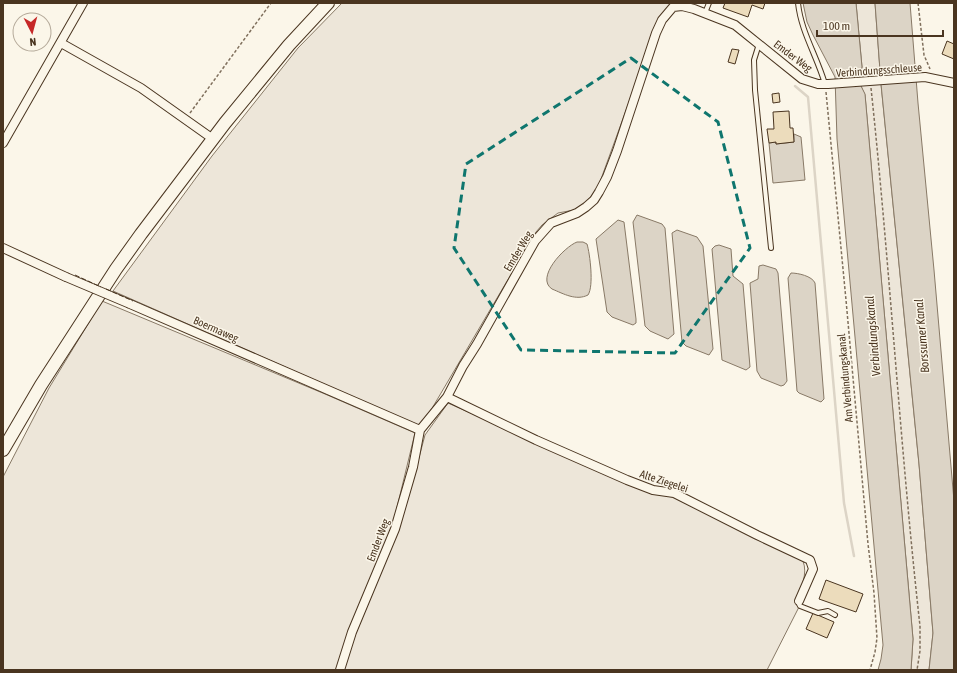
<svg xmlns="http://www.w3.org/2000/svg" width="957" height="673" viewBox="0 0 957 673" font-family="'Asap Condensed',sans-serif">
	<rect width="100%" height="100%" fill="#fbf6e9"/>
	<path fill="#ede6d9" stroke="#887966" d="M342,3H671L660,17L597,190L586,202L574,210L558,213L542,225L536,232L421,427L113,291L212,156L298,48Z
		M856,3H875L881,84L919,464L933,633L929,670H911L913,639L865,95L860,84L859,79L862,67Z
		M102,301L325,394L415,433L392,528L336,670H3V477L49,388Z
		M448,403L651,493L673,497L803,561C808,574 801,588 796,601L800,605L767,670H343L356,633L398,531L409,495L425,435Z"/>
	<path fill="#dcd4c6" stroke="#887966" d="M803,3H856L862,67L859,79L860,84L865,94L913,639L911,670H878L881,659L883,645L837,139L835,77L813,35L807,22Z
		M875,3H910L918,103L934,270L954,501V670H929L933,633L919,464L881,84Z
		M794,134L801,137L805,180L773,183L769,143L776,142V144L794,142Z
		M637,215L662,224L665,228L674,334L668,339L650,331L645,326L633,222Z
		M618,220L624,222L636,319V323L633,325L612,317L607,312L596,239Z
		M677,230L697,237L703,246L713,349L709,355L686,346L682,342L672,233Z
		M577,242H583L587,244C590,254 594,286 588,295C576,301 564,294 552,289C535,278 564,247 577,242Z
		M719,245L731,249L733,276L743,284L750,367L746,370L722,360L712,249L715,246Z
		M763,265L776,269L778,273L787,381L784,385L781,386L761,378L757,371L750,283L758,279L759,266Z
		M791,273C798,273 812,276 815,283L824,399L821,402L799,393L797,391L788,278Z"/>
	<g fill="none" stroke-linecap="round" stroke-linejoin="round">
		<path stroke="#dcd4c6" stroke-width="2.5" d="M795,86L808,97L844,503L854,556"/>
	</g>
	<path fill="#ecdcbc" stroke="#4a3520" d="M725,3H765L763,9L752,5L748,17L723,8Z
		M947,41L954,44V59L942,54Z
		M732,49L739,50L735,64L728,62Z
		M779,93L780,102L773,103L772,94Z
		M789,111L790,128H793L794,142L776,144V142L769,143L767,129H774L773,112Z
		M826,580L863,594L856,612L819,599Z
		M813,613L834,622L827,638L806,629Z"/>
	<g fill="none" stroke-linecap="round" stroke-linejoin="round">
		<g stroke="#4a3520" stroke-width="6">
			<path id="service" d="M798,3C801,32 817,56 825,84
				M705,13L709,3
				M759,44L754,60L755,90L771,248
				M799,601V604L800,606L818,613L828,611L835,615"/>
		</g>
		<g stroke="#4a3520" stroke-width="10">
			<path id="minor" d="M61,43L141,88L213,139
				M3,143L83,3
				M3,248L66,277
				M130,304L420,430
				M447,397L536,440L627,480L653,490L674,493L757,535L810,560L813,569L799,601
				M340,670L352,632L395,529L413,467L420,430L447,397L463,366L477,344L535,241L551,223L577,213L586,207L594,200L599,192L607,177L617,151L656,33L662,20L673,7L682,6L694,9L735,25L802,79L818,84H828L925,77L954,83"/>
		</g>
		<g stroke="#4a3520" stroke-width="14">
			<path id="primary" d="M3,450L41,385L116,269L141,234L225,123L289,45L328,3"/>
		</g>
		<path stroke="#7f6f5c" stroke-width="1.5" stroke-dasharray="3 2" stroke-linecap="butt" d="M918,3L924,55L930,69
			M871,88C890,267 900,447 920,626V651L917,670
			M826,92L846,300L868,544L874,593L877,638L875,652L870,670
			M190,113L271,3"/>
		<use href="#service" stroke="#fbf6e9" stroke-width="4"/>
		<use href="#minor" stroke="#fbf6e9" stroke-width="8"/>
		<use href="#primary" stroke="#fbf6e9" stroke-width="12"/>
		<g stroke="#4a3520" stroke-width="10" stroke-linecap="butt">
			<path id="minor-bridge" d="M66,277L130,304"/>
		</g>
		<use href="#minor-bridge" stroke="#fbf6e9" stroke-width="8"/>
		<path stroke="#4a3520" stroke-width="1" stroke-dasharray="5 2" stroke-linecap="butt" d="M75,275L101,287
			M106,289L133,301"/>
	</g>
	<path fill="none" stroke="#0f766e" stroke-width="3" stroke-dasharray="8 5" stroke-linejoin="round" d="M631,58L718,122L750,248L675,353L521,350L454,248L466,164Z"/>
	<g text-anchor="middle" stroke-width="3" stroke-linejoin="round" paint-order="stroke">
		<g font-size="11" fill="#4a3520" stroke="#fbf6e9">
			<text transform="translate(793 56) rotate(37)" y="4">Emder Weg</text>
			<text transform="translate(879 70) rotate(-4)" y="4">Verbindungsschleuse</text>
			<text transform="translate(518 251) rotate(-59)" y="4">Emder Weg</text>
			<text transform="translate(216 329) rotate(24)" y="4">Boermaweg</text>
			<text transform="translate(845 378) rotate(-95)" y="4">Am Verbindungskanal</text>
			<text transform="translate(664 481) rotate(18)" y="4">Alte Ziegelei</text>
			<text transform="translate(378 540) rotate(-69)" y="4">Emder Weg</text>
		</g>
		<g font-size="12" font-style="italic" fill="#4a3520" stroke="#fbf6e9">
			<text transform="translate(873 336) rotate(-95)" y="4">Verbindungskanal</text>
			<text transform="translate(922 336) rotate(-95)" y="4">Borssumer Kanal</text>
		</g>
	</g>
	<rect width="957" height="673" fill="none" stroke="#4a3520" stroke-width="8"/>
	<g transform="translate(32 32) rotate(174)"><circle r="19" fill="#fbf6e9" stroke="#b4a999"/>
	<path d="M0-3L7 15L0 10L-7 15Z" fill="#c62828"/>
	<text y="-6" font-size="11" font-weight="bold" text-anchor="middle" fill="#4a3520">N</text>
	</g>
	<path d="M817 30v6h126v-6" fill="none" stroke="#4a3520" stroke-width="2"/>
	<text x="823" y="30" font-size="12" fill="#4a3520" stroke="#fbf6e9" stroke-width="3" paint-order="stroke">100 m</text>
</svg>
